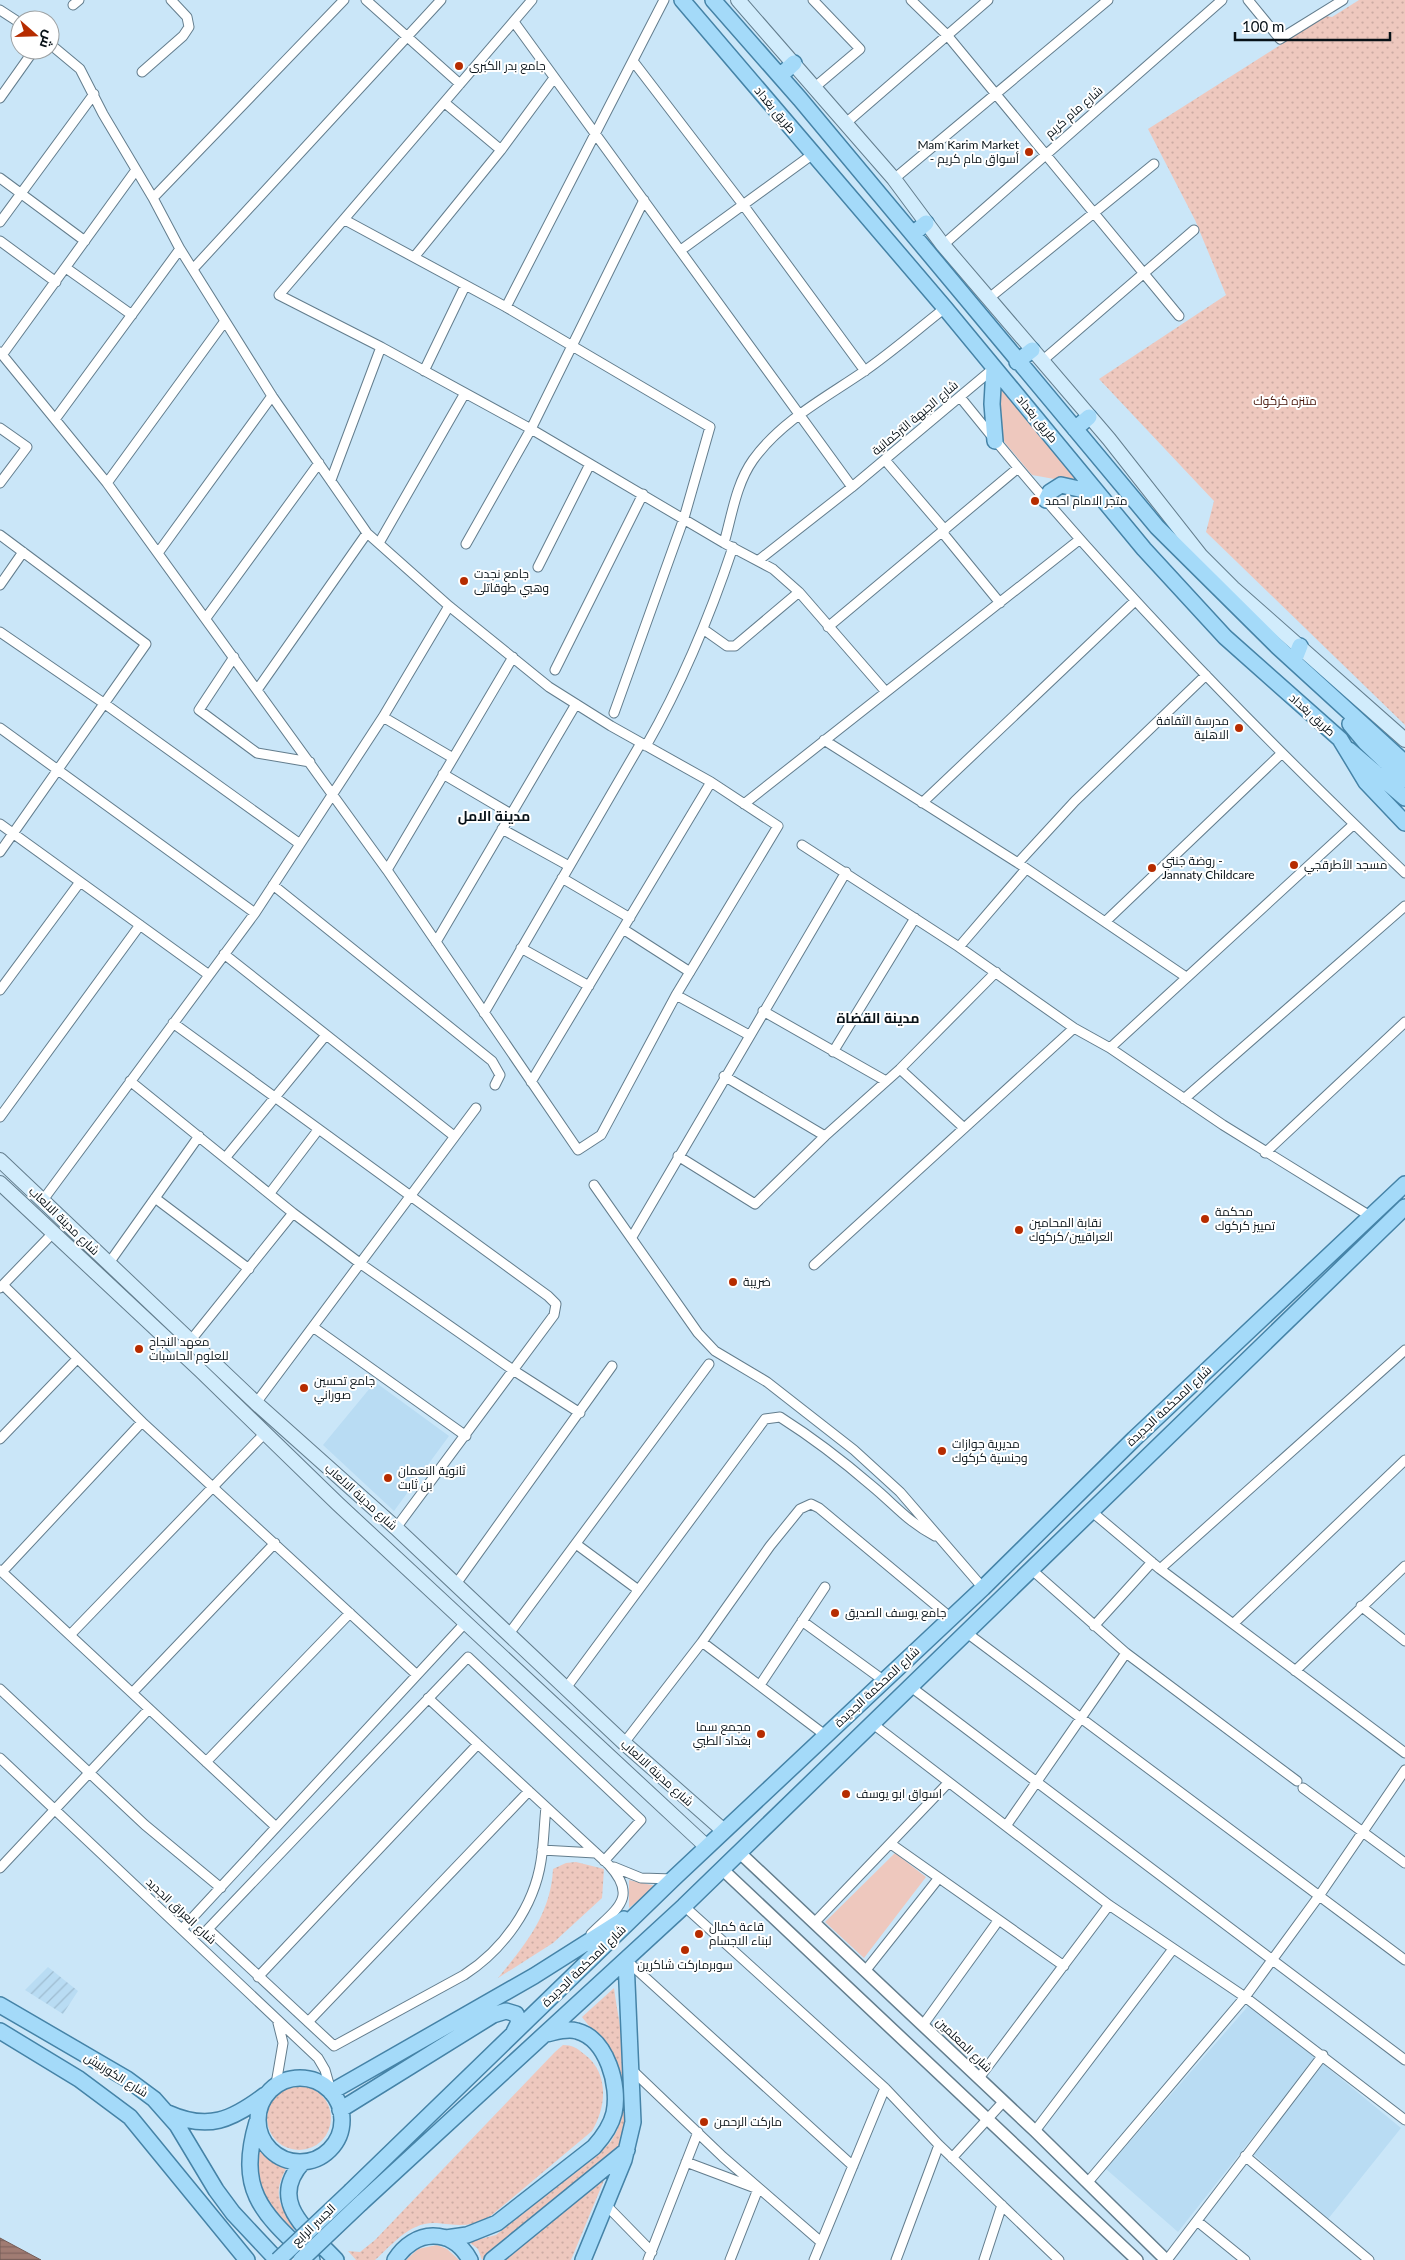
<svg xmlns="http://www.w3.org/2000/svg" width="1405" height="2260" viewBox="0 0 1405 2260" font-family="Lato,Cairo,sans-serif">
	<defs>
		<pattern id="industrial-furrows" width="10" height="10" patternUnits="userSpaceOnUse" patternTransform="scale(1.25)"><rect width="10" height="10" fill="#b9dcf3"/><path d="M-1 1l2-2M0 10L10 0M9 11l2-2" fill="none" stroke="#9ebcd0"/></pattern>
		<pattern id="grass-dots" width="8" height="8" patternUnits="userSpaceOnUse" patternTransform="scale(1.25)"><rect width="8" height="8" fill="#eec8be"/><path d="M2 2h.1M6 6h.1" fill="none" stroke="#cbaba3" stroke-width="1.8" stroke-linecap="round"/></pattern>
		<pattern id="water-rules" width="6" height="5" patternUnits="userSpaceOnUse" patternTransform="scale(1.25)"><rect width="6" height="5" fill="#a17c73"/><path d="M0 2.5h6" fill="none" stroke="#81645d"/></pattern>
	</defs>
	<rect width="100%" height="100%" fill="#cae6f8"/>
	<path fill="#b9dcf3" d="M375,1382L449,1436L394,1511L323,1445Z
		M1250,2004L1316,2057L1178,2232L1106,2169Z
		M1323,2064L1401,2128L1328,2219L1252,2153Z"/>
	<path fill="url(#industrial-furrows)" d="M48,1967L78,1991L63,2014L25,1990Z"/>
	<path fill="url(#grass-dots)" d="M1359,0H1405V725L1206,532L1214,501L1099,379L1226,295L1195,220L1148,129L1326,16L1332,17Z
		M576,1862L604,1869L602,1898L553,1943L498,1978C525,1945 551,1914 553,1869L566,1863Z
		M614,1988C620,2034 641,2112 616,2151L482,2260L478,2249L469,2242L496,2235L609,2144C626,2122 628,2088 617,2063C609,2046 593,2032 582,2017Z
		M563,2045C572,2045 577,2048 584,2054C609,2072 607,2106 592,2131L486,2220C469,2227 454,2225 437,2223C410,2221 393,2244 375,2260H356L348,2251L360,2252L375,2240L555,2052Z
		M267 2118a32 32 0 1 1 64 0a32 32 0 1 1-64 0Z
		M258,2144L286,2169C272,2194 280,2206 294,2228L292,2231C260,2197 256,2192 258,2144Z
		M599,2178L604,2180L571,2260H498Z"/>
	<path fill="#eec8be" d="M1000,385L1082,484L1032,475L1001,438Z
		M895,1853L926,1877L864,1958L825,1922Z
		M629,1880L656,1886L629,1908Z
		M437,2245L447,2249L459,2260H406L418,2249Z"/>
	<path fill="url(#water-rules)" stroke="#735c57" d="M0,2238L41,2260H0Z"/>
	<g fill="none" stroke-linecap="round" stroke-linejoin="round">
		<g stroke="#637d8d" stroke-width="11">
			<path id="minor" d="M366,0L460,84
				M532,0L279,295L381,347L531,429L724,543L773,569L799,592L886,692
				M813,0L860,49L815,87
				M911,0L947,35L1179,316
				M1248,0L1280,39L1343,0
				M73,5L79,0
				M0,10L20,23
				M514,22L852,487
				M633,61L744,206L865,371
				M142,72L183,36L189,27L187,17L171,0
				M0,98L34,50
				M445,103L501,150
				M846,123L988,0
				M0,178L85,241
				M894,179L1108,0
				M153,198L344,0
				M345,220L506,307L710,427L684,518L614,713
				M0,222L94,94
				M0,241L56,282
				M943,245L1222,0
				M681,250L813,154
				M415,256L501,150L554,78
				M66,268L132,315
				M193,269L441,0
				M988,299L1154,164
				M506,307L664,0
				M0,352L107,483L387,870L578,1150L601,1135L676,995L778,826L711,782L611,726L549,687L449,606L367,533L272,396L180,249L153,198L103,114L80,69L50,44
				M2,355L136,170
				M1042,361L1194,230
				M424,371L465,286
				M960,397C1096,567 1248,723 1405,873
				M56,418L180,249
				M0,428L27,447L0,483
				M885,460L945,530
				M331,480L381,347
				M107,483L225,321
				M942,532L1000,603
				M0,535L146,644L0,852
				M379,543L465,393
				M724,543C732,515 736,484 753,460C781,421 825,398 863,372C892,352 918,329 945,308
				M466,544L531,429L644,200
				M158,553L272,396
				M759,560L852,487L994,368
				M538,567L590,464
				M0,585L23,552
				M206,618L319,463
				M828,627L1018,468
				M703,629L727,646H735L799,592
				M0,632L105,704L300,844
				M234,657L199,710L257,753L310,762
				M555,670L643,494
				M257,690L367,533
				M383,717L453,758
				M0,728L255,913
				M824,740L1018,863L1186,977
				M646,746C682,683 710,616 733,547
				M443,774L511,814
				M922,803L1135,601
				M744,804L1079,540
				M0,824L209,975
				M502,829L569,866
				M802,845L959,947L1074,1028L1110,1048L1223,1125L1370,1216
				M1018,863L1075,801L1206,675
				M387,870L513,657
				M562,878L630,918
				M273,885L492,1061L500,1075L495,1085
				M1105,922L1282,753
				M623,929L690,972
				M436,942L576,704
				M959,947L1026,869
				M521,948L589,986
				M224,954L454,1136
				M0,990L80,882
				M676,995L749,1035
				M763,1011L886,1081
				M484,1013L641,743
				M173,1023L548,1296L556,1304L554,1315L396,1528
				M1110,1048L1354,824
				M833,1052L915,918
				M900,1069L963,1127
				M724,1076L825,1136
				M130,1081L293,1213L361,1264L513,1370L580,1413
				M531,1082L711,782
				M1184,1099L1405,906
				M0,1117L140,925
				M1265,1153L1405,1022
				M678,1156L755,1204L825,1136L900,1069L996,972
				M226,1157L326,1035
				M594,1185L698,1333L715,1351L767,1382L854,1450L900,1492L983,1588
				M270,1193L318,1130
				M155,1198L249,1269
				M43,1200L255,913L383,717L449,606
				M632,1237L846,872
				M109,1263L199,1136
				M814,1265L1074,1028
				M3,1285L142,1422L417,1675
				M0,1288L53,1233
				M313,1327L466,1436
				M191,1340L293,1213
				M256,1403L476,1108
				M0,1439L77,1359
				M1091,1511L1160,1569L1405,1753
				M576,1544L637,1589
				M1160,1569L1405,1350
				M0,1570L275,1826
				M1032,1570L1126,1653L1297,1781
				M2,1572L142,1422
				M456,1584L612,1366
				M1361,1606L1405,1641
				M802,1621L883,1680
				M1233,1624L1405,1460
				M1094,1626L1152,1562
				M967,1633L1405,1960
				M70,1635L265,1433
				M508,1635L709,1364
				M702,1642L825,1735
				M1295,1671L1405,1566
				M760,1685L825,1587
				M911,1687L1405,2060
				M566,1688L765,1419L780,1417C813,1438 843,1461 872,1486C895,1505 908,1522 935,1536
				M0,1689L145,1825L221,1888
				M133,1692L275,1543
				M428,1698L609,1865C639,1898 616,1909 591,1934
				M873,1724L1109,1905L1245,1997L1405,2120
				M624,1743L702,1642L770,1546L800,1509L811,1504L819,1508L951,1618
				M0,1758L318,2058L325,2070L331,2091
				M206,1762L350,1613
				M1303,1788L1405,1863
				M546,1807C544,1825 544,1843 541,1861C534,1907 503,1950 464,1975L334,2046L208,1929L468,1657L641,1820L604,1861
				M1006,1826L1126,1653
				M891,1844L1064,1966
				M542,1850L595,1853
				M614,1867L641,1878L673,1879
				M0,1868L149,1709
				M684,1906L885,2088L939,2145L1059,2260
				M815,1922L948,1783
				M182,1929L466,1622
				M626,1960L853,2166
				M866,1970L938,1879
				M258,1977L478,1744
				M308,2022L529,1791
				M923,2025L998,1921
				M631,2069L723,2157L821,2242
				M979,2078L1109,1905
				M276,2084L283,2043L278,2023
				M1035,2131L1173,1949
				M1245,2156L1369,2260
				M952,2158L1004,2101
				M686,2162L758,2189L730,2260
				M1088,2182L1245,1997L1319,1896L1405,1770
				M606,2205L652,2252
				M1197,2221L1245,2260
				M648,2260L698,2132
				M814,2260L885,2088
				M896,2260L939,2145
				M984,2260L1002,2205
				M1167,2260L1323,2055"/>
		</g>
		<g stroke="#637d8d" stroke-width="14">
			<path id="tertiary" d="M739,1852L1035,2131L1166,2260
				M722,1869L1137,2260"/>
		</g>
		<g stroke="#637d8d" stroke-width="16">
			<path id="secondary" d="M738,0L894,179L943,245L1109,439L1201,556L1233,588L1405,740
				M0,1160L256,1403L396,1528L624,1743L724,1831
				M0,1183L201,1371L338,1504L707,1847"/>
		</g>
		<g stroke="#4583a7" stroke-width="18">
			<path id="primary" d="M682,0L945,308L1144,549L1225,637L1340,739L1366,782L1405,823
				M713,0L800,99L1157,527L1278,647L1405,763
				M780,76L794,63
				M913,234L926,223
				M1017,362L1032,350
				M994,368L992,404L995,441
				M1075,429L1089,417
				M1046,500L1050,492L1061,485L1097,493
				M1294,661L1300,646
				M1350,724L1365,742L1405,780
				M1349,750L1405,798
				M0,2005L127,2079L154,2099L177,2125L216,2190L233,2213L277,2260
				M0,2031L79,2079L130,2117L247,2260
				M258 2120a42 42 0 1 1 84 0a42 42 0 1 1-84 0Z
				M331,2092L534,1976L624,1919
				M340,2110L493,2015L506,2011L516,2014L519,2022L514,2032
				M168,2113C208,2131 232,2120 265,2095
				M257,2122C236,2193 264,2214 312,2260
				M303,2162C266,2202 309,2231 336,2260
				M351,2191L673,1879L983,1588L1134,1439L1405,1184
				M361,2203L684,1906L1405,1207
				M446,2238L467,2235L497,2223L594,2147C603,2137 611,2126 614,2113C620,2086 607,2039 577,2031C567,2028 556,2032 546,2034
				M395,2260C414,2229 452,2227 470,2260
				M492,2260L627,2150
				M583,2260L624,2160L633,2122L626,1960"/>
		</g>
		<use href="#minor" stroke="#fff" stroke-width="9"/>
		<use href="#tertiary" stroke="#fff" stroke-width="11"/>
		<use href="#secondary" stroke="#d1ecfc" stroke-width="14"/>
		<use href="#primary" stroke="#a4daf9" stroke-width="15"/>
		<g stroke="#4583a7" stroke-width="18" stroke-linecap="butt">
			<path id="primary-bridge" d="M278,2260L351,2191
				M301,2260L361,2203"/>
		</g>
		<use href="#primary-bridge" stroke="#a4daf9" stroke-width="15"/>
	</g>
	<g fill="#b62c00" stroke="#fff" stroke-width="2">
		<circle cx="459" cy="66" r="5"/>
		<circle cx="1029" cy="152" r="5"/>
		<circle cx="1035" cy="501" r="5"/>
		<circle cx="464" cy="581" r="5"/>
		<circle cx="1239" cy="728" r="5"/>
		<circle cx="1294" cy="865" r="5"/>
		<circle cx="1152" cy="868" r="5"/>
		<circle cx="1205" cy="1219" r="5"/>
		<circle cx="1019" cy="1230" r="5"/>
		<circle cx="733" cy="1282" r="5"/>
		<circle cx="139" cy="1349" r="5"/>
		<circle cx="304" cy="1388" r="5"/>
		<circle cx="942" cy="1451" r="5"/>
		<circle cx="388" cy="1478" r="5"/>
		<circle cx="835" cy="1613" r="5"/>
		<circle cx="761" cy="1734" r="5"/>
		<circle cx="846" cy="1794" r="5"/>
		<circle cx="699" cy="1934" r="5"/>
		<circle cx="685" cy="1950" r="5"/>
		<circle cx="704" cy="2122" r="5"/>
	</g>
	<g text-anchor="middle" stroke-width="4" stroke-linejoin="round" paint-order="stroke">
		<g font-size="12" fill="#071117" stroke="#fff" text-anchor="start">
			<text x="469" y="70">جامع بدر الكبرى</text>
			<text x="1019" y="149" text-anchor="end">Mam Karim Market<tspan x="1019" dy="14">- أسواق مام كريم</tspan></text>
			<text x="1045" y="505">متجر الامام احمد</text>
			<text x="474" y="578">جامع نجدت<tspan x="474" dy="14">وهبي طوقاتلى</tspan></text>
			<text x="1229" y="725" text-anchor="end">مدرسة الثقافة<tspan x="1229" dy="14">الاهلية</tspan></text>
			<text x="1162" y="865">روضة جنتي -<tspan x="1162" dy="14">Jannaty Childcare</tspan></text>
			<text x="1304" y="869">مسجد الأطرقجي</text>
			<text x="1215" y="1216">محكمة<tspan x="1215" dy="14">تمييز كركوك</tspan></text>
			<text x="1029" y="1227">نقابة المحامين<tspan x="1029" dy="14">العراقيين/كركوك</tspan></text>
			<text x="743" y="1286">ضريبة</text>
			<text x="149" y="1346">معهد النجاح<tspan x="149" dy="14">للعلوم الحاسبات</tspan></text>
			<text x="314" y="1385">جامع تحسين<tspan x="314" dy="14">صوراني</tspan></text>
			<text x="952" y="1448">مديرية جوازات<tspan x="952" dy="14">وجنسية كركوك</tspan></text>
			<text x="398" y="1475">ثانوية النعمان<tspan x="398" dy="14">بن ثابت</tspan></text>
			<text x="845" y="1617">جامع يوسف الصديق</text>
			<text x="751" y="1731" text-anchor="end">مجمع سما<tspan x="751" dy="14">بغداد الطبي</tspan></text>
			<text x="856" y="1798">اسواق ابو يوسف</text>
			<text x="709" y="1931">قاعة كمال<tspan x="709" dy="14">لبناء الاجسام</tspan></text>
			<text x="685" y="1969" text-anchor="middle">سوبرماركت شاكرين</text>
			<text x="714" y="2126">ماركت الرحمن</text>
		</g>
		<g font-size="12" fill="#071117" stroke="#fff">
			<text transform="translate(775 110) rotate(50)" y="4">طريق بغداد</text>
			<text transform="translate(1074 112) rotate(-41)" y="4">شارع مام كريم</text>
			<text transform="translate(915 418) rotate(-40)" y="4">شارع الجبهة التركمانية</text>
			<text transform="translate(1037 419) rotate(51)" y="4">طريق بغداد</text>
			<text transform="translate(1312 715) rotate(42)" y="4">طريق بغداد</text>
			<text transform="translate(64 1221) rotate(44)" y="4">شارع مدينة الالعاب</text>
			<text transform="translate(1169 1406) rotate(-43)" y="4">شارع المحكمة الجديدة</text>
			<text transform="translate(361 1497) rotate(42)" y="4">شارع مدينة الالعاب</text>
			<text transform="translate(877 1687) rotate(-43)" y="4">شارع المحكمة الجديدة</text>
			<text transform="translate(657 1773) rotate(42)" y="4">شارع مدينة الالعاب</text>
			<text transform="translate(181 1911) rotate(43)" y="4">شارع العراق الجديد</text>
			<text transform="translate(584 1966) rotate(-44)" y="4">شارع المحكمة الجديدة</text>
			<text transform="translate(964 2045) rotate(44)" y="4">شارع المعلمين</text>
			<text transform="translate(116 2075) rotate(32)" y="4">شارع الكورنيش</text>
			<text transform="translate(314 2225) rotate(-44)" y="4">الجسر الرابع</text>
		</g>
		<g font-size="12" fill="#48170b" stroke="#fff">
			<text x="1285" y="405">متنزه كركوك</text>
		</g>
		<g font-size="14" font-weight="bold" fill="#071117" stroke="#fff">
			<text x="494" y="821">مدينة الامل</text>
			<text x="878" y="1023">مدينة القضاة</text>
		</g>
	</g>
	<g transform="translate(35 35) rotate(110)"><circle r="24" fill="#ffffff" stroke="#9ca0a2"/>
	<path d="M0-4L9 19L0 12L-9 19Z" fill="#b62c00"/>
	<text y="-8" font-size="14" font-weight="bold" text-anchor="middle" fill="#071117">ش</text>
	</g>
	<path d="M1235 32v8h155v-8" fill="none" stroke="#071117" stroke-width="2.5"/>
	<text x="1242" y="32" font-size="15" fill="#071117" stroke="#ffffff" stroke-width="4" paint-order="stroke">100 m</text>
</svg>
